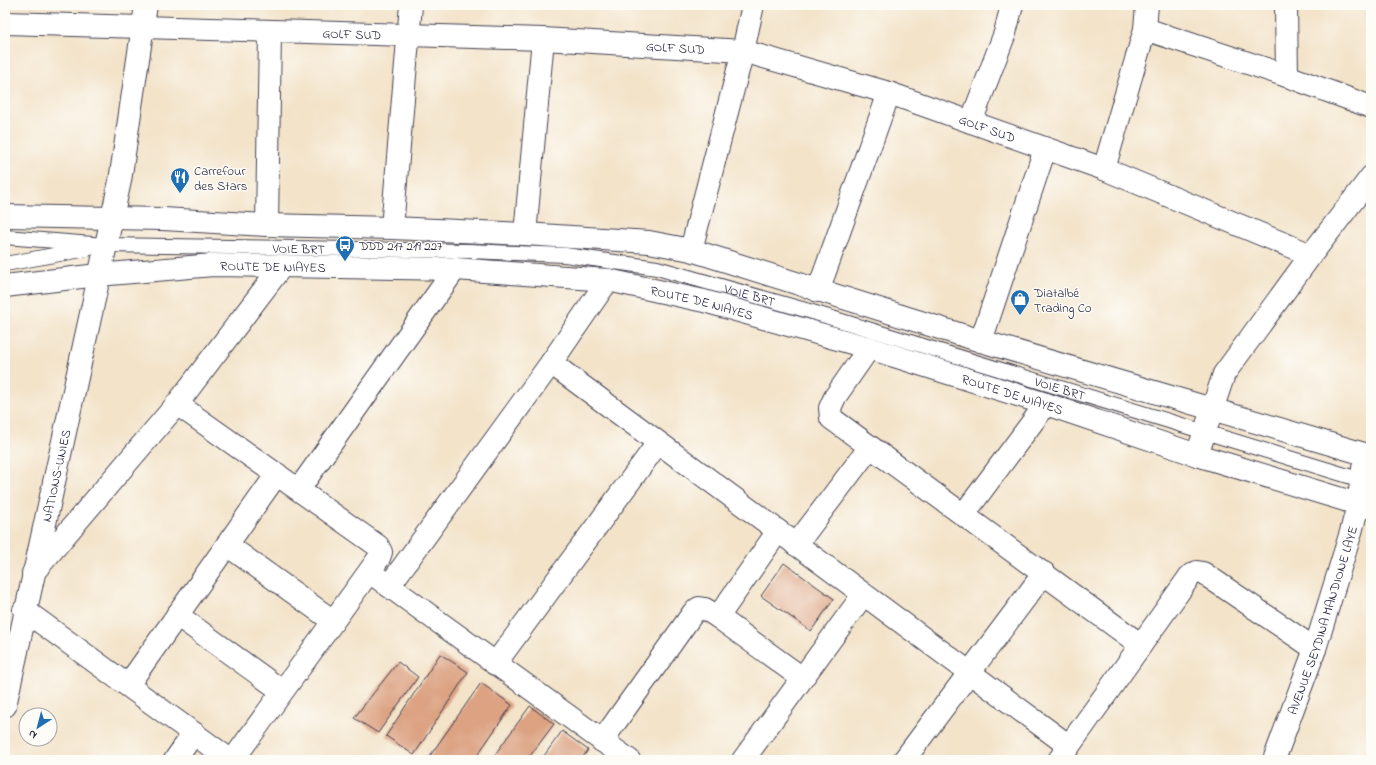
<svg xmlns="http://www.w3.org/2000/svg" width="1376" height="765" viewBox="0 0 1376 765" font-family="'Indie Flower',sans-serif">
	<rect width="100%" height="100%" fill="#fdfcf7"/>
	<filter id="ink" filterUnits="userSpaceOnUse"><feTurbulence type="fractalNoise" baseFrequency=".025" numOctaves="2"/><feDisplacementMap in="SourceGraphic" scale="8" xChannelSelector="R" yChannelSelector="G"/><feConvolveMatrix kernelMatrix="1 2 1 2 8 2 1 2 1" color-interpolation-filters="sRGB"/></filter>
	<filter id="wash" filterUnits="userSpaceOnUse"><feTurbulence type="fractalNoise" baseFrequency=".012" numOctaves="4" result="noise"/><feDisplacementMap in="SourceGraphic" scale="16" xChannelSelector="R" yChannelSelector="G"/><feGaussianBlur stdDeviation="0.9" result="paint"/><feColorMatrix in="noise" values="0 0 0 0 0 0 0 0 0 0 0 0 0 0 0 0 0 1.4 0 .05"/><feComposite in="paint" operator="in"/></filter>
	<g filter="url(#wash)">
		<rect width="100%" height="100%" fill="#f3e3c9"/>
		<g id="blocks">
			<path fill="#dca282" d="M784,563L834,599L811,631L761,596Z
				M440,654L468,672L414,755L386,736Z
				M398,662L418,677L378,733L354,718Z
				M481,683L512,705L474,760H427Z
				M530,706L554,724L527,760H491Z
				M562,731L588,750L581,760H541Z"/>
		</g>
	</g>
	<g filter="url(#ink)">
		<use href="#blocks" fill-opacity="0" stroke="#413f50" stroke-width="1"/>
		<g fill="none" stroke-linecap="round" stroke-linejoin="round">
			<g stroke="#413f50" stroke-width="16">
				<g id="lane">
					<path id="s1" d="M5,237L105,245L469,251L565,255L657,268L809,311L1368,482"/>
					<path d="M5,264L87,249"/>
				</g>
			</g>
			<g stroke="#413f50" stroke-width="24">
				<g id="street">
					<path d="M1286,5L1287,76"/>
					<path id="s2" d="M5,23L543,39L743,51L889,93L1104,169L1311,255"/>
					<path d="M1145,29L1287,76L1371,107"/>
					<path d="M971,122L1005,33L1012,5"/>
					<path d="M1104,169L1145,29L1147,5"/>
					<path d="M267,225L270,32"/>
					<path d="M392,228L411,5"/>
					<path d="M525,234L543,39"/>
					<path d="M691,250L743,51L753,5"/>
					<path d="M818,291L889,93"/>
					<path d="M981,341L1045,149"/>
					<path d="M869,348L835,397L830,408L831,418L1141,645"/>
					<path d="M551,363L1069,746"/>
					<path d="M177,404L378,546L381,552L379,558L233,760"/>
					<path d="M299,489L455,269"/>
					<path d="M964,514L1046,404"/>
					<path d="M227,545L333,621"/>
					<path d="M796,545L870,447"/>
					<path d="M33,573L177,404L281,267"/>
					<path d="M378,578L629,760"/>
					<path d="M389,586L551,363L608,280"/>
					<path d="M24,610L230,760"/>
					<path d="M177,615L282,691"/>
					<path d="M718,617L778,531"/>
					<path d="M495,664L658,443"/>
					<path d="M128,685L277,474"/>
					<path d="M602,741L693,613L699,608L705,609L718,617L802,678"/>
					<path d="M175,760L194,733"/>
					<path d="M743,760L863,595"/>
					<path d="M904,760L1044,573"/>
					<path d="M1059,760L1190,576L1197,572L1203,573L1315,649"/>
					<path id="s3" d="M1274,760L1315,649L1351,532L1358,505L1365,454"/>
				</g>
			</g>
			<g stroke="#413f50" stroke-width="24">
				<g id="secondary">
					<path d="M1197,455L1224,374L1311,255L1371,177"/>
					<path id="s4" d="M5,706L120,181L146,5"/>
				</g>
			</g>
			<g stroke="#413f50" stroke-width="24">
				<g id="primary">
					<path d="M5,216L163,219L267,225L392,228L525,234L649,242L691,250L981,341L1371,456"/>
					<path id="s5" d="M5,286L98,275L213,265L455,269L608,280L704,301L869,348L1046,404L1197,455L1371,508"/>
				</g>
			</g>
			<use href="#lane" stroke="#fff" stroke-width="14"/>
			<use href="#street" stroke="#fff" stroke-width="22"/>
			<use href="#secondary" stroke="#fff" stroke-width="22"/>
			<use href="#primary" stroke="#fff" stroke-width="22"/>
		</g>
	</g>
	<defs>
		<g id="restaurant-pin" transform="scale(1)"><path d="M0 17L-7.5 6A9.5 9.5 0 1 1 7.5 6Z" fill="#1f6fb2" stroke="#fdfcf7"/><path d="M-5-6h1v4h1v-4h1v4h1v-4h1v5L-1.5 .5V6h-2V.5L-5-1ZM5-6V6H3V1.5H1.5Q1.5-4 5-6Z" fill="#fff"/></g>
		<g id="bus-pin" transform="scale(1)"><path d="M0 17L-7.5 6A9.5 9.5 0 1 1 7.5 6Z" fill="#1f6fb2" stroke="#fdfcf7"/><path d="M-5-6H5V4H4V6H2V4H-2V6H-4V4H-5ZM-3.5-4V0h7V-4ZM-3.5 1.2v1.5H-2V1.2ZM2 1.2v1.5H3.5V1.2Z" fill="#fff"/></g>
		<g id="shop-pin" transform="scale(1)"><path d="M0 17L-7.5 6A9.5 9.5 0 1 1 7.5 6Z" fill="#1f6fb2" stroke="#fdfcf7"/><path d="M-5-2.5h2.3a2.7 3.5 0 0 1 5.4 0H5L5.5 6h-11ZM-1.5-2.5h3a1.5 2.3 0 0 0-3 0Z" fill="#fff"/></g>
	</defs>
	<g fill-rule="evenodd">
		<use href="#restaurant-pin" x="180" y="177"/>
		<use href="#bus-pin" x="345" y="245"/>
		<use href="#shop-pin" x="1020" y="299"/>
	</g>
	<g text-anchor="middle" stroke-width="3" stroke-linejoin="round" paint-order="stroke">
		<g font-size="13" fill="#22223b" stroke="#fdfcf7">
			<text dy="5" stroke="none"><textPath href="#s2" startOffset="347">GOLF SUD</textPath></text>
			<text dy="5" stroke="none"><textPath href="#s2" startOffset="671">GOLF SUD</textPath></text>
			<text dy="5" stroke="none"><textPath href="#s2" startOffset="995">GOLF SUD</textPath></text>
			<text dy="5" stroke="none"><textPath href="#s1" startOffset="294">VOIE BRT</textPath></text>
			<text dy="5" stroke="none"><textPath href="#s5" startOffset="269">ROUTE DE NIAYES</textPath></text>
			<text dy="5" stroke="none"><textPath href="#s1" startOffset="750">VOIE BRT</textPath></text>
			<text dy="5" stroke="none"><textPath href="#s5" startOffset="701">ROUTE DE NIAYES</textPath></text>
			<text dy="5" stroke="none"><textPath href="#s1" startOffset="1074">VOIE BRT</textPath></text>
			<text dy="5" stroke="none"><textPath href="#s5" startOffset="1025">ROUTE DE NIAYES</textPath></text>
			<text dy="5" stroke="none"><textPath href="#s4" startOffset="236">NATIONS-UNIES</textPath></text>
			<text dy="5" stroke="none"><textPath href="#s3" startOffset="148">AVENUE SEYDINA MANDIONE LAYE</textPath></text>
		</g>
		<g font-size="13" fill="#22223b" stroke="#fdfcf7" text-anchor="start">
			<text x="194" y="175">Carrefour<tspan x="194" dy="15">des Stars</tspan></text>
			<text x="359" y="250">DDD 217 219 227</text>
			<text x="1034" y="297">Diatalbé<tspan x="1034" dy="15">Trading Co</tspan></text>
		</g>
	</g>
	<rect width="1376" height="765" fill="none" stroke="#fdfcf7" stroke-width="20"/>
	<g transform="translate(38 727) rotate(216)"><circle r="19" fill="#fdfcf7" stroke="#a5a5ac"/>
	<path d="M0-3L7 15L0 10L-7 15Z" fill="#1f6fb2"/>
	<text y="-6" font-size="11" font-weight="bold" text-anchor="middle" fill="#22223b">N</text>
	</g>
</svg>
